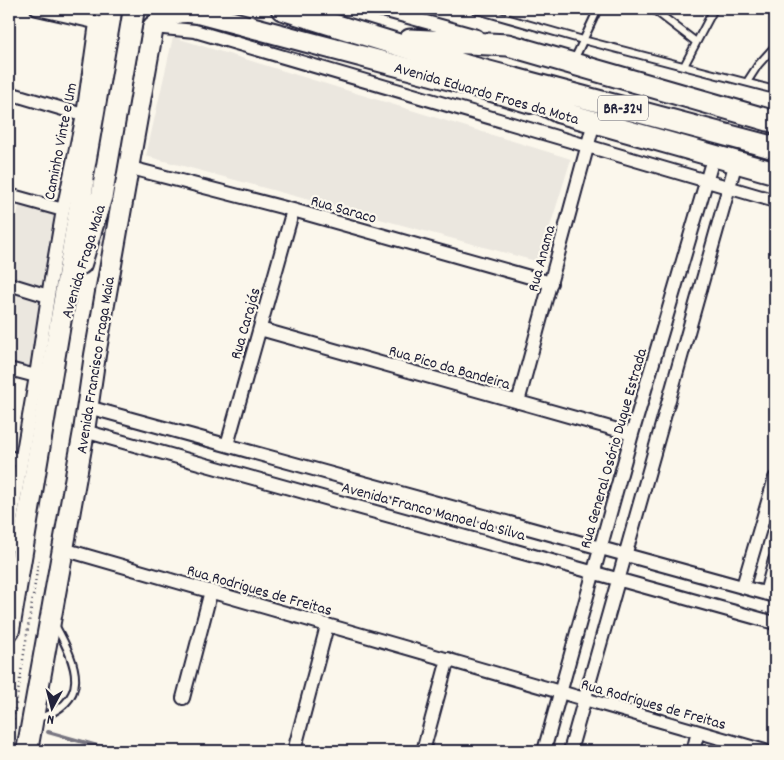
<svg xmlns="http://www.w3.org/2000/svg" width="784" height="760" viewBox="0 0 784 760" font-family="Dekko,sans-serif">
	<rect width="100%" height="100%" fill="#fbf7ec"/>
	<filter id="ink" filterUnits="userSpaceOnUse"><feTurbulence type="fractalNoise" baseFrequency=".02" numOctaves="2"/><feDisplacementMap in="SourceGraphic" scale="10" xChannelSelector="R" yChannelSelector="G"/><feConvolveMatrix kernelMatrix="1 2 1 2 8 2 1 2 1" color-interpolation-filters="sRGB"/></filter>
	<g filter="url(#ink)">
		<path fill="#ebe7df" d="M173,37L571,159L539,262L146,156Z
			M20,202L58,213L45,291L9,279V249Z
			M9,290L43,301L33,370L9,363Z"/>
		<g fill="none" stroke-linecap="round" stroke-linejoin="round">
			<path stroke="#787681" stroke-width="4" d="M48,732L115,751"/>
			<g stroke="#22223b" stroke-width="10">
				<path id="service" d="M474,9L583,40L775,90
					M653,9L696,42
					M574,60L598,9
					M684,66L714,9
					M747,82L758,65L775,46
					M36,719C92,702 78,666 55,625"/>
			</g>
			<g stroke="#22223b" stroke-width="16">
				<path id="minor" d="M37,9L103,24
					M379,9L477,36
					M153,27L195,31L212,36L775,201
					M9,93L83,115
					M127,167L293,210L551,283
					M9,195L63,210L83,115L96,23
					M9,284L48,296
					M260,329L632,434
					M9,369L36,376
					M518,402L594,122
					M88,407L775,596
					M84,431L775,623
					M227,445L293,210
					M9,457L21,461
					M9,532L36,376L48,296L63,210
					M9,543L23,547
					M63,549L765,751
					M743,586L775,478
					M766,593L775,560
					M183,698L211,591
					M294,751L327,626
					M423,751L448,659
					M544,751L632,434L714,155
					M570,751L736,162
					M693,751L698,732"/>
			</g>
			<g stroke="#22223b" stroke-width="24">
				<path id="primary" d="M81,264L102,195L104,183
					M9,630L110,24L111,9
					M27,751L84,431L95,355L153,27C167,14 179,10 198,13L485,89L531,103"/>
			</g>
			<g stroke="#22223b" stroke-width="25">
				<path id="trunk" d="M282,9L470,67L775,148
					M410,40L508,45L775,122
					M514,89L559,112L775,173"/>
			</g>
			<path stroke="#22223b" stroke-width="2.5" stroke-dasharray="1 4" stroke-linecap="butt" d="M9,749L39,558"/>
			<use href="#service" stroke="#fbf7ec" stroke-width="6"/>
			<use href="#minor" stroke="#fbf7ec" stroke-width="12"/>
			<use href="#primary" stroke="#fbf7ec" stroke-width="20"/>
			<use href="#trunk" stroke="#fbf7ec" stroke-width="21"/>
			<g stroke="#22223b" stroke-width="24" stroke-linecap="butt">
				<path id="primary-bridge" d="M104,183L134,9"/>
			</g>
			<use href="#primary-bridge" stroke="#fbf7ec" stroke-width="20"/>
		</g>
	</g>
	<g text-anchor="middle" stroke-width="4.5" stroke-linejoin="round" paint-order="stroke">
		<rect fill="#fbf7ec" stroke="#636270" stroke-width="1" x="598" y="95.5" width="50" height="25" rx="4"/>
		<g font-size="15" font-weight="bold" fill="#22223b">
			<text x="623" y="113">BR-324</text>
		</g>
		<g font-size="16" fill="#22223b" stroke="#fbf7ec">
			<text transform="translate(487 92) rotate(16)" y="6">Avenida Eduardo Froes da Mota</text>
			<text transform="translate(59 141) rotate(-79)" y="6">Caminho Vinte e Um</text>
			<text transform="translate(344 208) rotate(16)" y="6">Rua Saraco</text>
			<text transform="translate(540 258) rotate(-75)" y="6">Rua Anama</text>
			<text transform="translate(82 261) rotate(-73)" y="6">Avenida Fraga Maia</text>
			<text transform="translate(244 323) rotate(-74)" y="6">Rua Carajás</text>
			<text transform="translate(94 365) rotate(-81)" y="6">Avenida Francisco Fraga Maia</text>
			<text transform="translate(450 366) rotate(16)" y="6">Rua Pico da Bandeira</text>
			<text transform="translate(612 448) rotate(-74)" y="6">Rua General Osório Duque Estrada</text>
			<text transform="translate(434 510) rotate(15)" y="6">Avenida Franco Manoel da Silva</text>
			<text transform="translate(260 589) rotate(16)" y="6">Rua Rodrigues de Freitas</text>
			<text transform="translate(654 703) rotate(16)" y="6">Rua Rodrigues de Freitas</text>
		</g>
	</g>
	<rect width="784" height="760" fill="none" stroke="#fbf7ec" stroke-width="30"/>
	<rect x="15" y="15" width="754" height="730" fill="none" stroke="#22223b" stroke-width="2" filter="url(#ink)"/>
	<g transform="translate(52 708) rotate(187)" stroke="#fbf7ec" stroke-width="4" paint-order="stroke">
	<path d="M0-4L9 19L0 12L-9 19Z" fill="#22223b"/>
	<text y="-8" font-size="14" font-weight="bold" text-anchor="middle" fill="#22223b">N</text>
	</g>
</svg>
